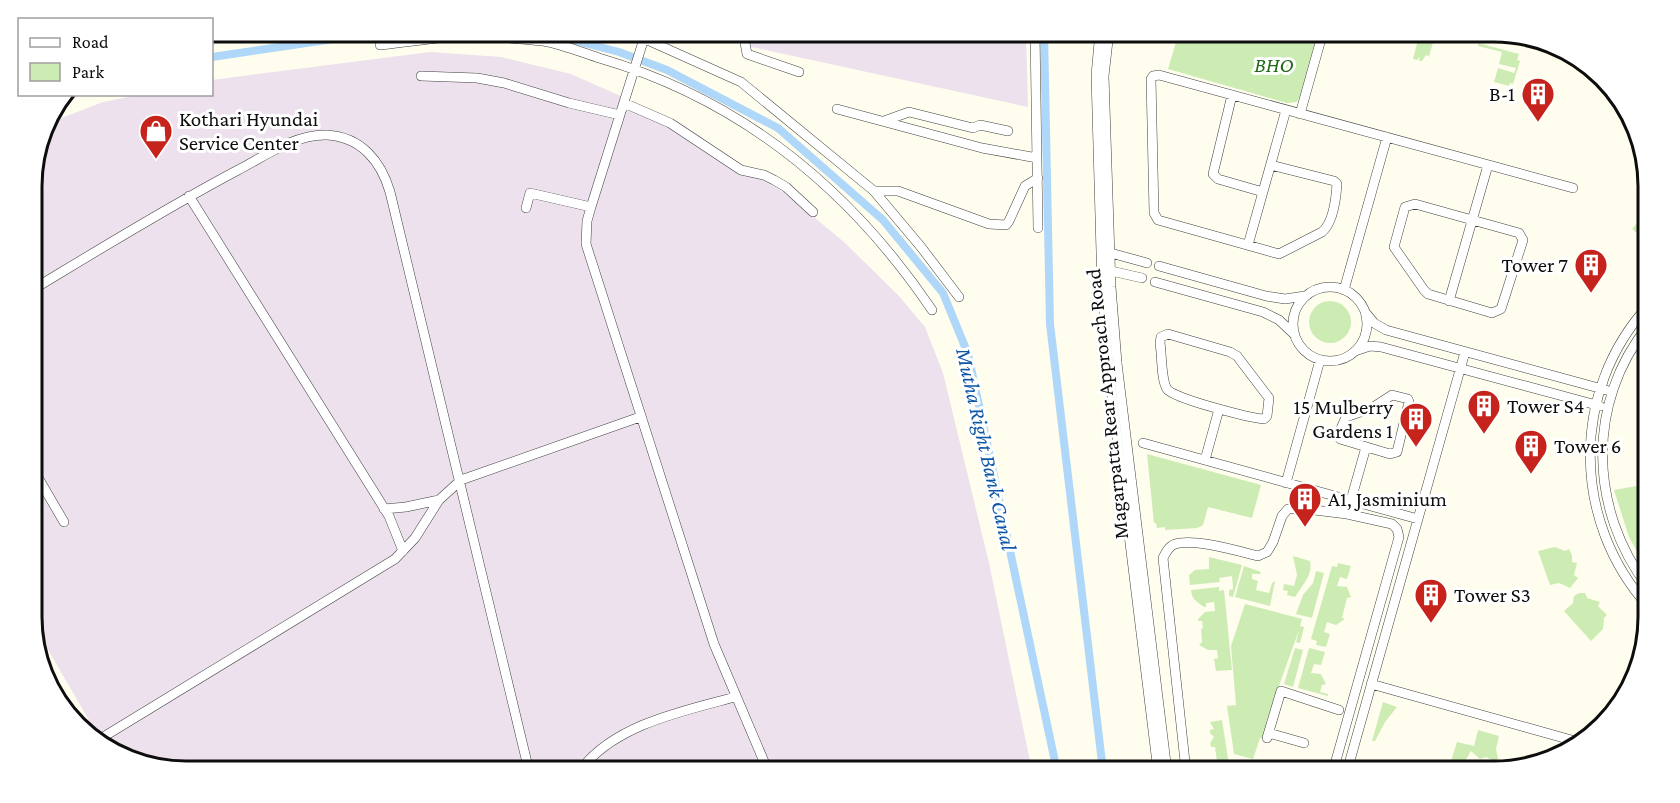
<svg xmlns="http://www.w3.org/2000/svg" width="1680" height="803" viewBox="0 0 1680 803" font-family="'Crimson Pro',serif">
	<rect width="100%" height="100%" fill="#fffded"/>
	<path fill="#ece1ed" d="M750,32H1026L1028,107L747,46Z
		M430,52L501,57L571,74L679,122L786,194L844,242L898,295L925,327L943,373L989,563L1032,771H186L126,760L100,739L33,624L32,175L46,124L103,102L138,95L212,94V80Z"/>
	<path fill="#ccecb4" d="M1179,32H1318L1301,94L1297,102L1287,103L1168,69Z
		M1420,32H1432L1431,38L1434,39L1429,56L1426,55L1422,61H1419L1420,57L1417,60L1413,59Z
		M1478,43L1519,54L1517,60L1520,61L1513,84L1510,83L1509,86L1494,82L1498,68L1514,73L1516,68L1499,64L1502,52L1478,46Z
		M1647,212V241L1632,229Z
		M1309 322a21 21 0 1 1 42 0a21 21 0 1 1-42 0Z
		M1147,454L1261,485L1252,518L1208,507L1203,525L1197,528L1165,530V527L1157,528L1156,523H1154Z
		M1648,484V571L1629,537L1614,490Z
		M1555,547L1565,551L1569,549L1572,555V562L1577,563L1574,575L1578,578L1570,588L1559,583L1550,585L1538,551Z
		M1293,556L1310,561C1313,576 1302,585 1295,597L1287,595L1288,591L1283,590L1284,584L1294,586L1297,575Z
		M1209,557L1242,565L1233,597L1229,596V590L1233,589L1232,576L1219,578L1220,582L1190,585L1189,575L1195,570L1209,569Z
		M1338,563L1351,566L1347,579L1340,577L1337,586L1347,587L1351,597L1347,598L1342,618L1345,619L1336,625L1327,622L1324,632L1330,634L1326,647L1316,645L1317,641L1311,639L1332,566L1337,567Z
		M1244,566L1261,572L1260,574H1252V579L1258,581L1256,590L1269,593L1272,583L1275,581L1270,606L1235,597Z
		M1316,571L1324,573L1312,618L1296,614L1303,595L1313,583Z
		M1219,587V591L1224,590L1232,670L1216,671L1214,659L1218,658L1217,650H1208L1199,645L1202,642L1201,629L1203,628L1202,621H1198V619L1205,612L1215,611L1214,602L1206,603V607H1204C1196,601 1192,600 1191,590Z
		M1579,593H1585L1587,598L1600,602L1598,606L1607,615L1604,618L1603,629L1591,641L1564,611L1573,603L1574,596Z
		M1245,604L1302,619L1300,626L1304,627L1300,643L1296,642L1299,630L1266,722L1268,723L1264,739L1260,738L1253,759L1234,754L1227,706L1236,705L1231,646Z
		M1295,648L1303,650L1293,687L1284,684Z
		M1309,648L1325,652L1321,665L1314,664L1311,673L1321,674L1326,684L1322,685L1320,692L1328,694V696L1298,688Z
		M1383,702L1397,707L1385,722L1375,741H1372Z
		M1222,720L1230,771H1219L1213,767L1214,763L1217,762L1215,747H1211L1210,743L1214,737L1210,733V730L1214,729L1210,722Z
		M1478,730L1499,736L1496,749L1498,759L1494,761L1486,757L1480,759L1471,751L1461,768L1451,761L1457,742L1474,746Z"/>
	<g fill="none" stroke-linecap="round" stroke-linejoin="round">
		<path stroke="#aed7fa" stroke-width="8" d="M542,32L619,52L667,70L778,128L883,220L943,293L968,354L1057,771
			M1044,32L1050,324L1103,771
			M212,57L381,32
			M60,101L73,94"/>
		<g stroke="#404040" stroke-width="10">
			<path id="minor" d="M617,32L645,39L741,82L874,191L921,247L959,297
				M646,32L591,207L587,221L586,244L714,644L768,771
				M743,32L747,54L799,72
				M1035,32L1038,228
				M1100,32L1096,75L1102,287L1108,364L1158,771
				M1109,32L1104,76L1111,287L1117,363L1167,771
				M380,45C407,42 434,38 461,36C485,35 519,39 543,41C561,44 581,52 599,58C740,99 850,189 932,310
				M421,76L477,78L504,83L569,103L620,115
				M1232,95L1213,174L1218,179L1263,192
				M624,103L670,123L741,170L764,175L774,180L786,187L813,212
				M837,109L982,148L1037,158
				M1300,114L1323,32
				M884,121L909,112L973,128L980,125L1008,131
				M1271,165L1334,181L1337,184C1336,199 1333,223 1322,232L1279,254L1158,220L1154,213L1151,79L1153,76L1159,75L1573,188
				M874,191H898L989,224L1006,225L1009,221L1025,186L1038,178
				M189,196L389,516L403,551
				M1415,204L1519,233L1523,240L1501,309L1492,313L1428,294L1424,290L1394,247L1405,207Z
				M526,208L530,193L591,207
				M1248,245L1286,110
				M1107,252L1147,263
				M1159,266L1266,296L1285,299L1305,296
				M1107,270L1142,278
				M1155,282L1263,312L1279,320L1295,335
				M1293 324a37 37 0 1 1 74 0a37 37 0 1 1-74 0Z
				M32,290C100,249 168,207 238,170C265,156 295,134 327,135C361,137 381,161 390,192L529,771
				M1344,290L1387,137
				M1449,301L1488,165
				M1648,306C1570,391 1572,522 1648,606
				M1365,312L1374,323L1386,330L1606,390
				M1648,326C1586,402 1589,510 1648,587
				M1168,334L1230,352L1237,356L1269,398L1267,416L1264,419C1250,418 1172,398 1167,389C1161,380 1162,354 1160,343L1161,337Z
				M1355,351L1370,346L1381,347L1600,406
				M1392,395L1408,399L1409,402L1397,452L1390,454L1340,439L1339,433L1346,417L1372,408Z
				M1143,443L1418,519
				M1205,460L1219,409
				M33,469L64,522
				M1286,483L1320,360
				M384,509L406,507L439,500
				M1347,514L1366,447
				M1371,684L1582,743
				M1269,733L1304,743
				M1267,738L1281,691L1339,710
				M100,739L395,559L415,538L439,500L461,480L640,417
				M580,771C613,725 683,711 735,697
				M1186,771L1163,558C1166,552 1169,546 1175,544C1194,538 1238,551 1258,556L1267,552L1273,542L1282,516L1288,509L1298,508L1347,514L1392,524L1397,529L1399,537L1333,771
				M1347,771L1465,352"/>
		</g>
		<use href="#minor" stroke="#fff" stroke-width="9"/>
		<path stroke="#c6231c" stroke-width="2" d="M47,671L76,721"/>
	</g>
	<defs>
		<g id="building-pin" transform="scale(1.725)"><path d="M0 17L-7.5 6A9.5 9.5 0 1 1 7.5 6Z" fill="#c6231c" stroke="#fff"/><path d="M-4-6H4V6H1V3H-1V6H-4ZM-2.5-4.3h1.7v1.8h-1.7ZM.8-4.3h1.7v1.8H.8ZM-2.5-1h1.7V.8h-1.7ZM.8-1h1.7V.8H.8Z" fill="#fff"/></g>
		<g id="shop-pin" transform="scale(1.725)"><path d="M0 17L-7.5 6A9.5 9.5 0 1 1 7.5 6Z" fill="#c6231c" stroke="#fff"/><path d="M-5-2.5h2.3a2.7 3.5 0 0 1 5.4 0H5L5.5 6h-11ZM-1.5-2.5h3a1.5 2.3 0 0 0-3 0Z" fill="#fff"/></g>
	</defs>
	<g fill-rule="evenodd">
		<use href="#building-pin" x="1538" y="94"/>
		<use href="#shop-pin" x="156" y="131"/>
		<use href="#building-pin" x="1591" y="265"/>
		<use href="#building-pin" x="1484" y="406"/>
		<use href="#building-pin" x="1416" y="419"/>
		<use href="#building-pin" x="1531" y="446"/>
		<use href="#building-pin" x="1305" y="499"/>
		<use href="#building-pin" x="1431" y="595"/>
	</g>
	<g text-anchor="middle" stroke-width="6" stroke-linejoin="round" paint-order="stroke">
		<g font-size="21" font-style="italic" fill="#226919" stroke="#fff">
			<text x="1274" y="72">BHO</text>
		</g>
		<g font-size="21" fill="#0d0d0d" stroke="#fff" text-anchor="start">
			<text x="1515" y="101" text-anchor="end">B-1</text>
			<text x="179" y="126">Kothari Hyundai<tspan x="179" dy="24">Service Center</tspan></text>
			<text x="1568" y="272" text-anchor="end">Tower 7</text>
			<text x="1507" y="413">Tower S4</text>
			<text x="1393" y="414" text-anchor="end">15 Mulberry<tspan x="1393" dy="24">Gardens 1</tspan></text>
			<text x="1554" y="453">Tower 6</text>
			<text x="1328" y="506">A1, Jasminium</text>
			<text x="1454" y="602">Tower S3</text>
		</g>
		<g font-size="21" fill="#0d0d0d" stroke="#fff">
			<text transform="translate(1107 404) rotate(-96)" y="7">Magarpatta Rear Approach Road</text>
		</g>
		<g font-size="22" font-style="italic" fill="#0e56a7" stroke="#fff">
			<text transform="translate(987 449) rotate(77)" y="8">Mutha Right Bank Canal</text>
		</g>
	</g>
	<path d="M0 0H1680V803H0ZM186 42H1494A144 144 0 0 1 1638 186V617A144 144 0 0 1 1494 761H186A144 144 0 0 1 42 617V186A144 144 0 0 1 186 42Z" fill="#fff" fill-rule="evenodd"/>
	<path fill="none" stroke="#0d0d0d" stroke-width="3" d="M186 42H1494A144 144 0 0 1 1638 186V617A144 144 0 0 1 1494 761H186A144 144 0 0 1 42 617V186A144 144 0 0 1 186 42Z"/>
	<rect x="18" y="18" width="195" height="78" fill="#ffffff" stroke="#9e9e9e" stroke-width="1.5"/>
	<rect x="30" y="38" width="30" height="9" fill="#ffffff" stroke="#9e9e9e" stroke-width="1.5"/>
	<text x="72" y="48" font-size="18" fill="#0d0d0d">Road</text>
	<rect x="30" y="63" width="30" height="18" fill="#ccecb4" stroke="#9e9e9e" stroke-width="1.5"/>
	<text x="72" y="78" font-size="18" fill="#0d0d0d">Park</text>
</svg>
